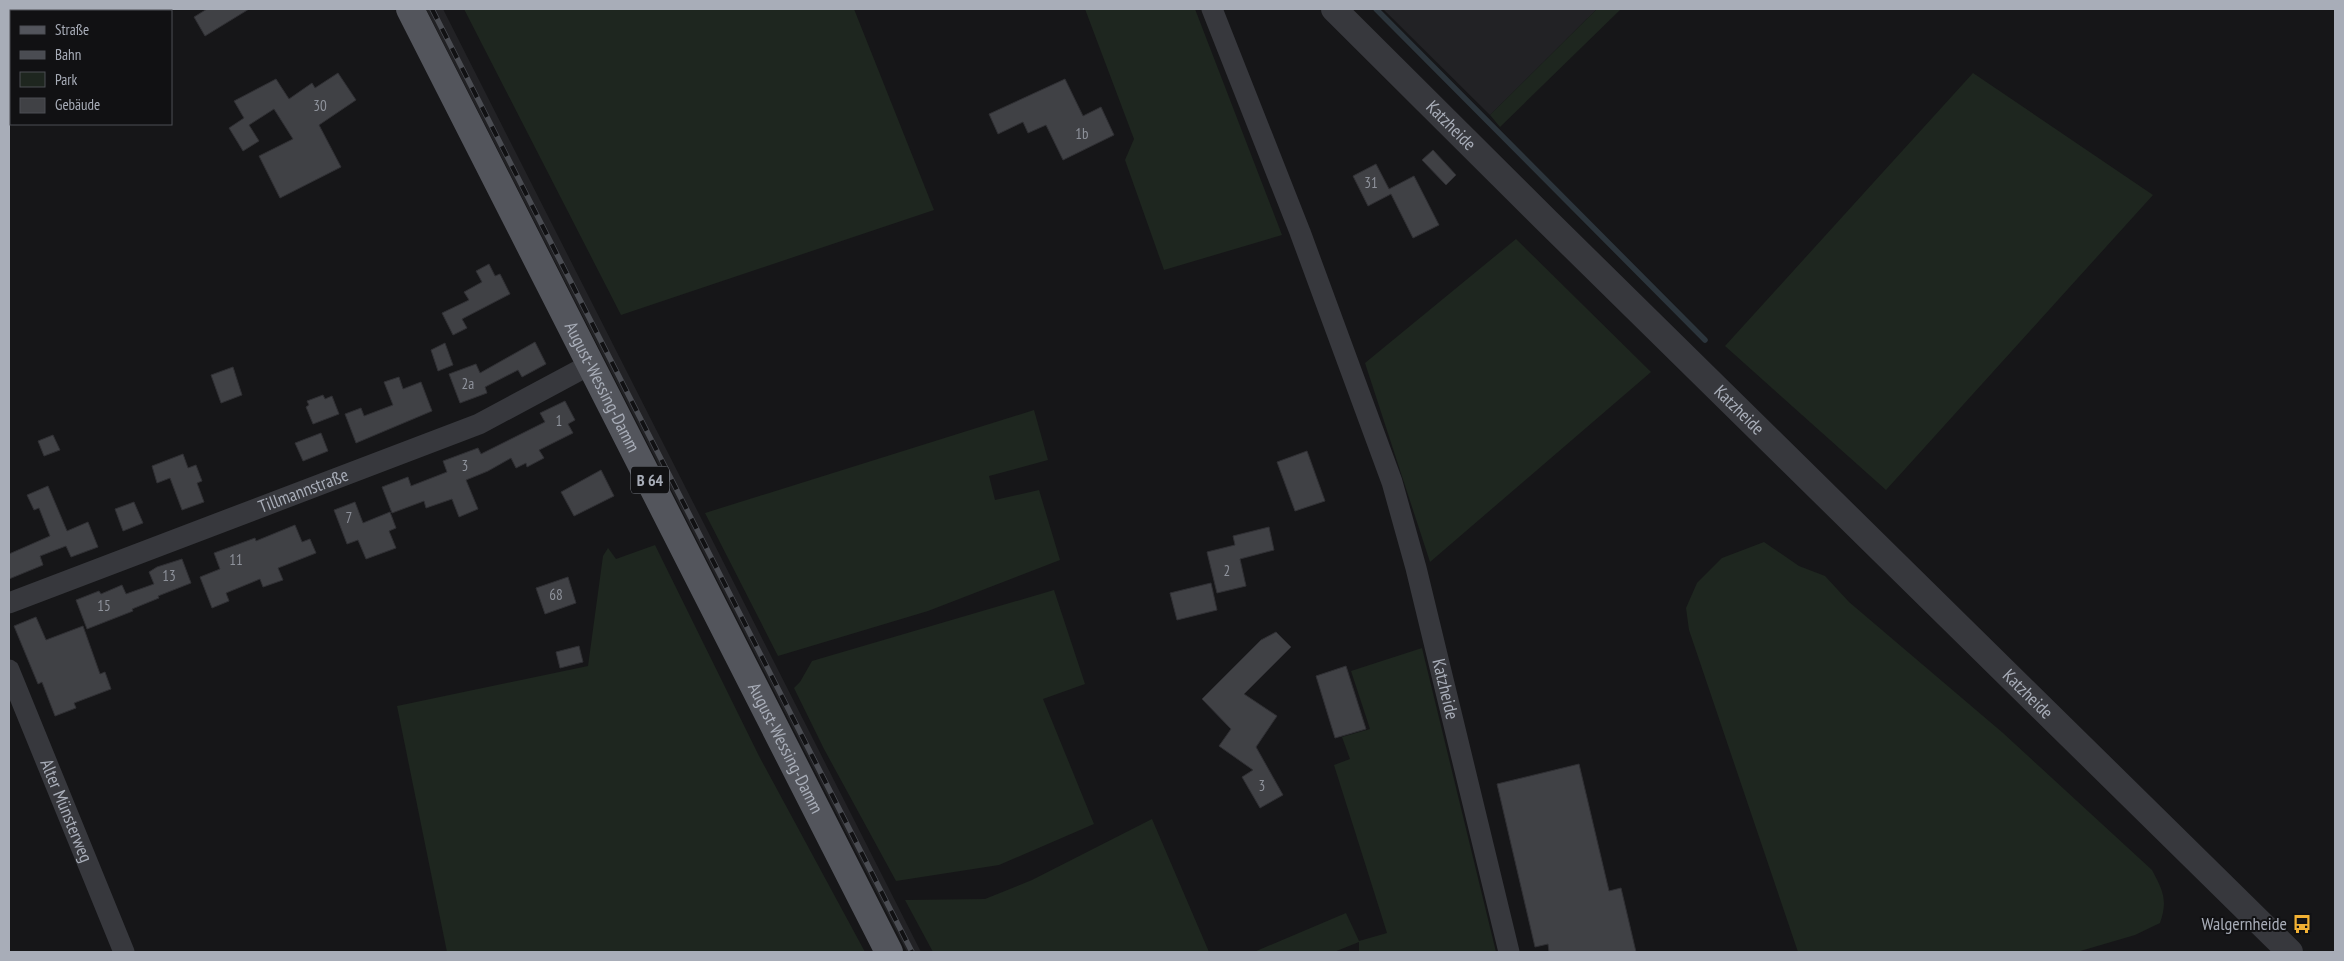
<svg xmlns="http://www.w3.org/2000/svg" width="2344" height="961" viewBox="0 0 2344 961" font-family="'PT Sans Narrow',sans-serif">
	<rect width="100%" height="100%" fill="#161618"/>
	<path fill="#222225" d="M426,9H443L921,952H907Z
		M1383,9H1597L1490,115Z"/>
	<path fill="#1e261f" d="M464,9H854L934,210L621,315Z
		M1085,9H1195L1282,235L1164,270L1125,160L1134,139Z
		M1597,9H1621L1500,127L1490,115Z
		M1973,73L2153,195L1886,490L1725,346Z
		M1516,239L1651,372L1430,562L1365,363Z
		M1034,410L1048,460L989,476L995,500L1039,490L1060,560L928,611L778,656L705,513Z
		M1764,542L1799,566L1825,576L1849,602L2003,733L2152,870C2163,891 2168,900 2160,923L2135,935L2077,952H1798L1689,630L1686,608L1697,583L1722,558Z
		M655,545L759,756L865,952H447L397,706L588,666L603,556L608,548L616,559Z
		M1054,590L1085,684L1043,699L1094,824L999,865L896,881L824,749L794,688L800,682L812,661Z
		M1422,648L1496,952H1359V942L1334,952H1254L1346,913L1359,941L1387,933L1334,765L1350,759L1342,737L1370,729L1351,671Z
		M1152,819L1209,952H933L905,900L985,899L1032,880Z"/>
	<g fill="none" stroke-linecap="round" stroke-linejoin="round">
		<path stroke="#2c353c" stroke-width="5.5" d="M1376,9L1705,340"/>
	</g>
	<path fill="#404145" stroke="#303034" d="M207,9H249L205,36L194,17Z
		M338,73L356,100L319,125L341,167L280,198L259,156L293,139L274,109L249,125L259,141L243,151L229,128L244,118L234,101L276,79L289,99L312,83L315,88Z
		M1065,79L1083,116L1101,107L1114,135L1063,160L1046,125L1028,133L1023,122L998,134L989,114Z
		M1433,150L1456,175L1446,185L1422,160Z
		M1376,164L1389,189L1414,176L1439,225L1413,238L1391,194L1368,206L1353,176Z
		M489,264L495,276L500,274L510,294L462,319L467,328L453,335L442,313L469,300L464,292L482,282L476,271Z
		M535,342L546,364L522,377L518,370L485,387L487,393L460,403L449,374L476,364L480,373Z
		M445,343L453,365L438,371L431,350Z
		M233,367L242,395L221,403L211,375Z
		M399,377L403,389L421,382L432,411L356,443L345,414L361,408L364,416L393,405L384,382Z
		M323,395L325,399L332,396L339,414L313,424L306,407L309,405L307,401Z
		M565,401L575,420L568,424L573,433L539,450L544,458L527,467L526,463L516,468L511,458L488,471L466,480L478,509L459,517L452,499L426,508L424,501L392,513L382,487L408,477L411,486L447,472L443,461L478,448L481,454L545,422L540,413Z
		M321,433L328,451L303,461L295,443Z
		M53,435L60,450L44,456L38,441Z
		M1307,451L1325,501L1295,511L1277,462Z
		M183,454L188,468L196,465L202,481L197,483L204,502L182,510L170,478L157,483L152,466Z
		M601,470L614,496L574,516L561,492Z
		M48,486L67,531L88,522L98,547L71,557L66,546L40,556L43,565L9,579V554L50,536L39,508L34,510L27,495Z
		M134,502L143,523L123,531L115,509Z
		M355,502L363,523L390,512L396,528L389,531L396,548L366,559L358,540L347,544L334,510Z
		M295,525L302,542L310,539L316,553L278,568L283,580L263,587L260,579L226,593L229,601L212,608L200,577L220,569L214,553L255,538L256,541Z
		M1269,527L1274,550L1240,559L1246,586L1217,593L1207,552L1235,545L1233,536Z
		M182,559L191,583L158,596L159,598L132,609L133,611L87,629L76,600L99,591L101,594L122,585L126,594L154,584L149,572L157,567Z
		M568,577L576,603L545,614L536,588Z
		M1211,583L1217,610L1177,620L1170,593Z
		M36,617L46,640L83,626L100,674L105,672L111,689L74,703L76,708L55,716L42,682L38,684L14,626Z
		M1276,632L1291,647L1244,694L1277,716L1256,747L1283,795L1260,808L1242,777L1253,770L1219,746L1231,729L1202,699L1261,640Z
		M579,646L583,662L560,668L556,652Z
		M1346,666L1366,729L1335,738L1316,676Z
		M1579,764L1609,891L1621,888L1636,952H1549L1548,944L1535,947L1497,784Z"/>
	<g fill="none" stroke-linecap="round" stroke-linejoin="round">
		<g stroke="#37383d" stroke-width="21">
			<path id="s1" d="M1212,9L1300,232L1392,482L1416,568L1509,952"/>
			<path id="s2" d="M9,603L479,424L591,364"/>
			<path id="s3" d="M9,670L124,952"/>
		</g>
		<path stroke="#37383d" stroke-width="26" id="s4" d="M1334,9L1548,222L2290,952"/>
		<path stroke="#53555c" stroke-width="28" id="s5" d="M410,9L889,952"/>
		<g stroke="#4a4c52" stroke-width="5.5">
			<path id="rail" d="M432,9L912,952"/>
		</g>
		<use href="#rail" stroke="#111113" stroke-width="4" stroke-dasharray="11" stroke-linecap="butt"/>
	</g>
	<defs>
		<g id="bus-bare" transform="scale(1.5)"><path d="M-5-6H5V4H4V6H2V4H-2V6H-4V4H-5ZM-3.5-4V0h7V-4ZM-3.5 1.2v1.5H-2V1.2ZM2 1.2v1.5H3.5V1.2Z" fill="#f2b134" stroke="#111113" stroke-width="2.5" paint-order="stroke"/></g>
	</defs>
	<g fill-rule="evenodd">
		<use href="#bus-bare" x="2302" y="924"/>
	</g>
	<g text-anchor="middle" stroke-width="4" stroke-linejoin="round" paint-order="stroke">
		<g font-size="15" fill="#8e929b">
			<text x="320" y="111">30</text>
			<text x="1082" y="139">1b</text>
			<text x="1371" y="188">31</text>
			<text x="468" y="389">2a</text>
			<text x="559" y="426">1</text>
			<text x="465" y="471">3</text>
			<text x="349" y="523">7</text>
			<text x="236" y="565">11</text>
			<text x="1227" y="576">2</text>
			<text x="169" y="581">13</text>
			<text x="556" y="600">68</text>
			<text x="104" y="611">15</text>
			<text x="1262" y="791">3</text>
		</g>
		<rect fill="#111113" stroke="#7b7e86" stroke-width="1" x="631" y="466.5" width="38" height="27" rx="4"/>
		<g font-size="16" font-weight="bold" fill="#a8adb8">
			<text x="650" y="486">B 64</text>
		</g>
		<g font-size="18" fill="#a8adb8" stroke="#111113">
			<text dy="6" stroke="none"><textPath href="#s4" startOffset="165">Katzheide</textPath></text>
			<text dy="6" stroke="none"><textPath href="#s5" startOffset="424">August-Wessing-Damm</textPath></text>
			<text dy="6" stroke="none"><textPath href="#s4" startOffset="570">Katzheide</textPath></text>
			<text dy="6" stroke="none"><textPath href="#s2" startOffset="315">Tillmannstraße</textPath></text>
			<text dy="6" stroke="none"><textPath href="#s1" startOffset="720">Katzheide</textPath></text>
			<text dy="6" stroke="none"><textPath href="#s4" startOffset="975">Katzheide</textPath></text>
			<text dy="6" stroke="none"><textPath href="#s5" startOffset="829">August-Wessing-Damm</textPath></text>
			<text dy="6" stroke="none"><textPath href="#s3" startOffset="152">Alter Münsterweg</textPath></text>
		</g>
		<g font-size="18" fill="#a8adb8" stroke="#111113" text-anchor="end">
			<text x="2287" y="930">Walgernheide</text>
		</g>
	</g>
	<rect width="2344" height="961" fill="none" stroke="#a8adb8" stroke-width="20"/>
	<rect x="10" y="10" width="162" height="115" fill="#111113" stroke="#4d4f55"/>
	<rect x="20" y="26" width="25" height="8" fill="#53555c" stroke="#4d4f55"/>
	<text x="55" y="35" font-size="15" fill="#a8adb8">Straße</text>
	<rect x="20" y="51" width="25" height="8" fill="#4a4c52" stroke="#4d4f55"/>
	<text x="55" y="60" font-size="15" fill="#a8adb8">Bahn</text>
	<rect x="20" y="72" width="25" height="15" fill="#1e261f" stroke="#4d4f55"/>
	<text x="55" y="85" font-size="15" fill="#a8adb8">Park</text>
	<rect x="20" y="98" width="25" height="15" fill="#404145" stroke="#4d4f55"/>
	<text x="55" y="110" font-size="15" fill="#a8adb8">Gebäude</text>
</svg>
